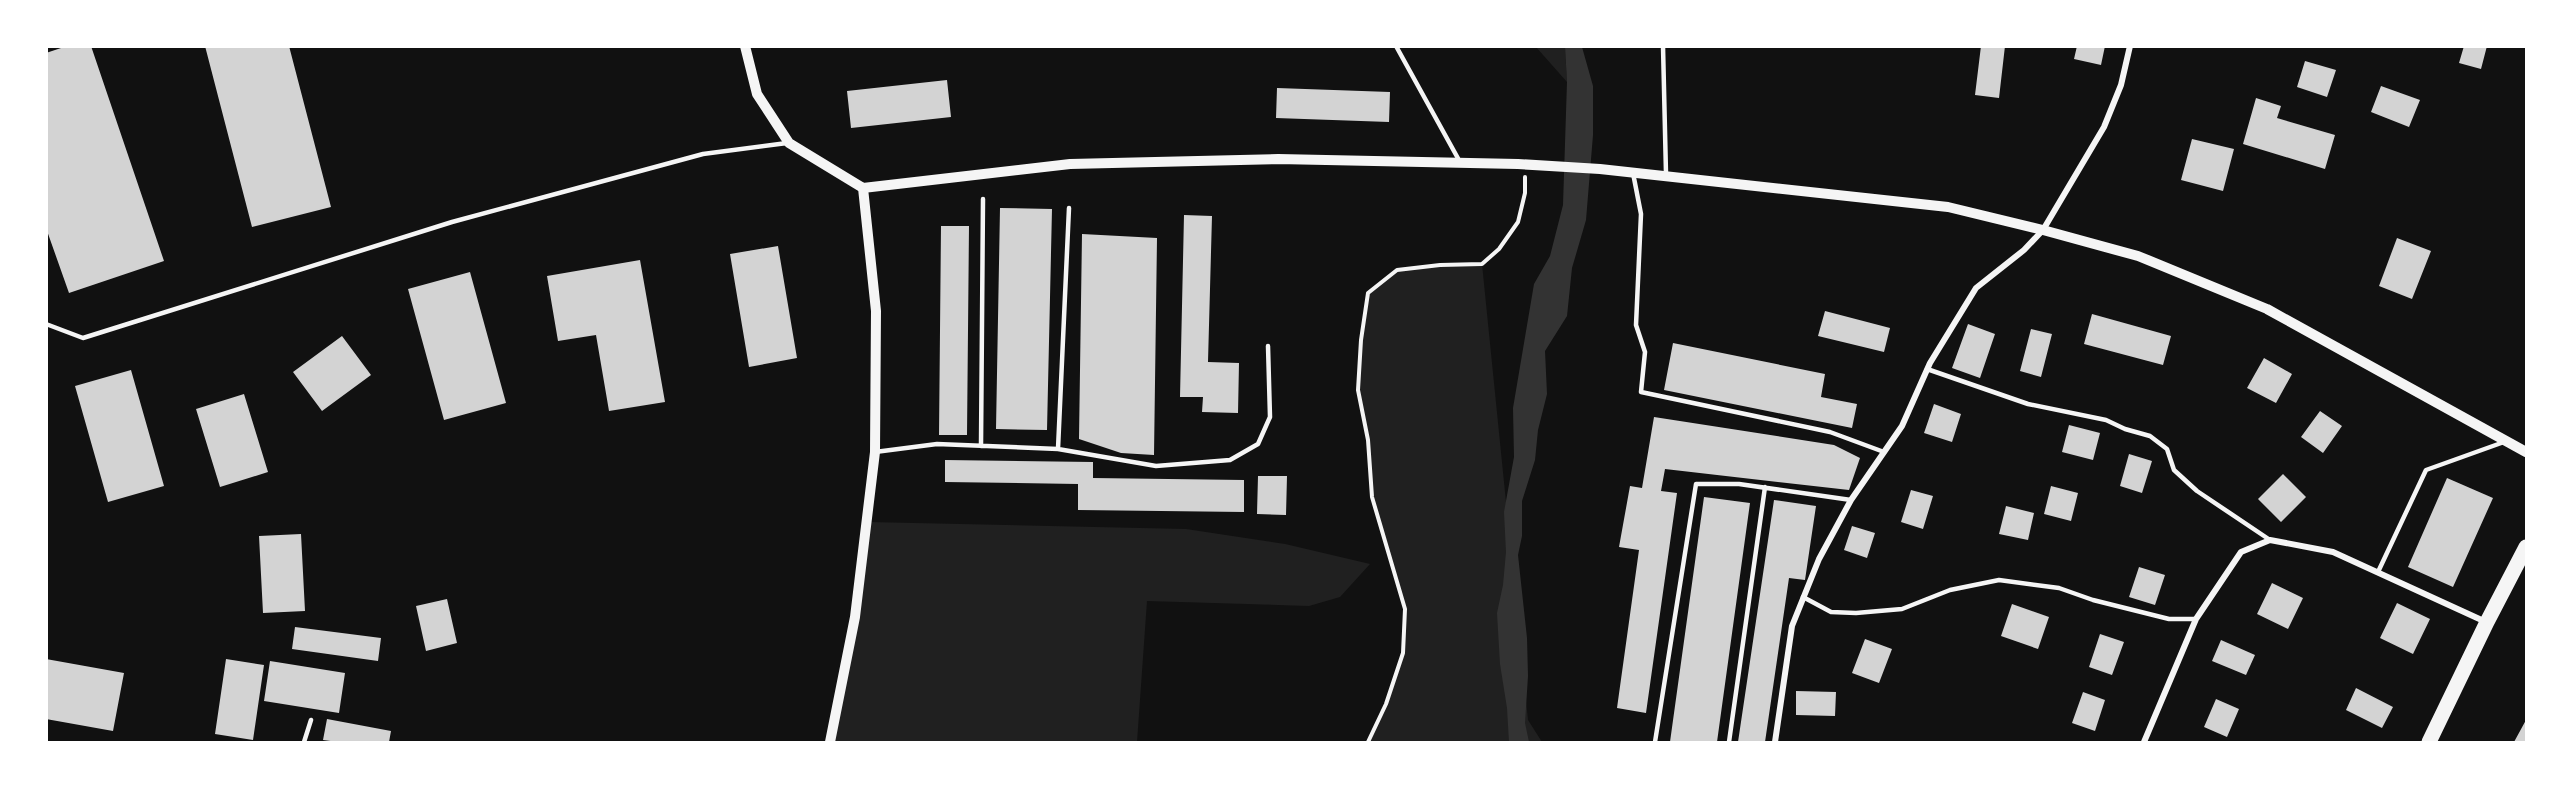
<svg xmlns="http://www.w3.org/2000/svg" width="2573" height="789" viewBox="0 0 2573 789" font-family="Spectral,serif">
	<rect width="100%" height="100%" fill="#111"/>
	<path fill="#202020" d="M1536,47H1565L1567,82Z
		M1482,264L1528,720L1542,742H1368L1386,704L1403,653L1405,609L1372,497L1368,440L1358,390L1361,340L1368,293L1397,270Z
		M868,522L1186,529L1285,544L1370,564L1340,597L1309,606L1147,601L1137,742H832Z"/>
	<path fill="#333" d="M1565,47H1582L1593,86V135L1586,220L1572,268L1567,316L1545,351L1547,394L1538,430L1535,460L1522,501V536L1518,555L1527,638L1528,676L1525,723L1529,742H1509L1507,708L1500,664L1497,613L1503,585L1506,552L1504,512L1514,457L1513,408L1534,284L1550,256L1563,205L1567,82Z"/>
	<path fill="#d3d3d3" d="M67,46H91L164,261L69,293L46,228V53Z
		M205,46H289L331,207L252,227Z
		M1981,46H2005L1999,98L1975,95Z
		M2077,46H2105L2101,65L2074,59Z
		M2464,46H2487L2481,69L2459,63Z
		M2305,61L2336,70L2327,97L2297,87Z
		M947,80L951,117L851,128L847,91Z
		M2381,86L2420,100L2409,127L2371,112Z
		M1277,88L1390,92L1389,122L1276,118Z
		M2256,98L2281,106L2277,118L2335,135L2325,169L2243,144Z
		M2192,139L2234,149L2223,191L2181,180Z
		M1000,208L1052,209L1047,430L996,429Z
		M1184,215L1212,216L1208,362L1239,363L1238,413L1202,412L1203,397H1180Z
		M941,226H969L967,435H939Z
		M1082,234L1157,238L1154,455L1121,453L1079,439Z
		M2397,238L2431,251L2412,299L2379,286Z
		M778,246L797,358L749,367L730,254Z
		M640,260L665,402L609,411L596,335L558,341L547,276Z
		M470,272L506,403L444,420L408,289Z
		M1825,311L1890,328L1884,352L1818,336Z
		M2092,314L2171,336L2163,365L2084,344Z
		M1968,324L1995,334L1980,378L1952,368Z
		M2031,329L2052,334L2041,377L2020,371Z
		M342,336L371,375L322,411L293,372Z
		M1673,343L1825,374L1821,397L1857,404L1852,428L1664,390Z
		M2264,358L2292,374L2276,403L2247,388Z
		M131,370L164,486L108,502L75,386Z
		M244,394L268,472L220,487L196,409Z
		M1934,404L1961,414L1952,442L1924,433Z
		M2320,411L2342,426L2323,453L2301,437Z
		M1654,417L1834,445L1860,458L1849,490L1665,469L1661,491L1677,493L1646,713L1617,708L1639,550L1619,547L1630,486L1642,488Z
		M2069,425L2100,433L2093,460L2062,452Z
		M2129,454L2152,461L2142,493L2120,486Z
		M945,460L1093,462V478L1244,480V512L1078,510V484L945,482Z
		M2283,474L2306,497L2281,522L2258,499Z
		M1258,476H1287L1286,515L1257,514Z
		M2447,478L2493,498L2453,587L2408,567Z
		M2051,486L2078,493L2071,521L2044,514Z
		M1911,490L1933,496L1923,529L1901,522Z
		M1704,497L1750,503L1717,742H1670Z
		M1774,500L1816,506L1805,580L1789,578L1765,742H1738Z
		M2006,506L2034,513L2028,540L1999,534Z
		M1852,526L1875,533L1867,558L1844,550Z
		M301,534L305,611L263,613L259,536Z
		M2139,567L2165,575L2155,605L2129,597Z
		M2272,583L2303,598L2288,629L2257,614Z
		M447,599L457,643L426,651L416,606Z
		M2397,603L2430,619L2413,654L2380,638Z
		M2012,604L2049,617L2038,649L2001,636Z
		M295,627L381,638L378,661L292,649Z
		M2100,634L2124,642L2112,675L2089,667Z
		M1865,639L1892,649L1879,683L1852,673Z
		M2221,640L2255,655L2246,675L2212,661Z
		M46,659L124,673L113,731L46,719Z
		M226,659L264,665L253,740L215,734Z
		M270,661L345,673L339,713L264,701Z
		M2356,688L2393,707L2382,728L2346,710Z
		M1796,691L1836,692L1835,716L1796,715Z
		M2083,692L2105,700L2095,731L2072,723Z
		M2216,699L2239,709L2227,737L2204,727Z
		M327,719L391,731L389,742H338L323,740Z
		M2526,720V742H2514Z"/>
	<g fill="none" stroke-linecap="round" stroke-linejoin="round">
		<path stroke="#f5f5f5" stroke-width="4" d="M1368,742L1386,704L1403,653L1405,609L1372,497L1368,440L1358,390L1361,340L1368,293L1397,270L1440,265L1482,264L1499,249L1518,222L1525,193V177"/>
		<path stroke="#f5f5f5" stroke-width="4.5" d="M1396,46L1460,162
			M1663,46L1666,174
			M1633,173L1641,214L1636,325L1645,352L1641,392L1830,432L1884,452
			M46,324L83,338L452,222L703,154L787,143
			M1927,369L2028,404L2106,420L2125,429L2150,436L2167,449L2174,470L2197,491L2270,540
			M981,446L983,199
			M1058,449L1069,208
			M875,452L937,444L1058,449L1156,466L1230,460L1258,444L1270,417L1268,346
			M2378,572L2426,470L2504,442
			M1803,597L1831,612L1856,613L1902,609L1950,590L1999,580L2059,588L2093,600L2169,619H2196
			M304,742L311,720
			M1655,742L1696,484H1739L1851,500
			M1729,742L1765,487"/>
		<path stroke="#f5f5f5" stroke-width="6" d="M1775,742L1792,626L1819,559L1851,500L1902,426L1930,363L1976,288L2024,250L2043,230L2104,127L2121,85L2130,46
			M2144,742L2196,619L2241,552L2270,540L2333,552L2486,622"/>
		<path stroke="#f5f5f5" stroke-width="10" d="M745,46L757,94L789,143L863,188L876,311L875,452L855,617L830,742
			M863,188L1070,164L1278,159L1518,164L1600,169L1948,207L2043,230L2138,256L2267,309L2526,452"/>
		<path stroke="#f5f5f5" stroke-width="15" d="M2429,742L2487,622L2526,547"/>
	</g>
	<rect width="2573" height="789" fill="none" stroke="#ffffff" stroke-width="96"/>
</svg>
